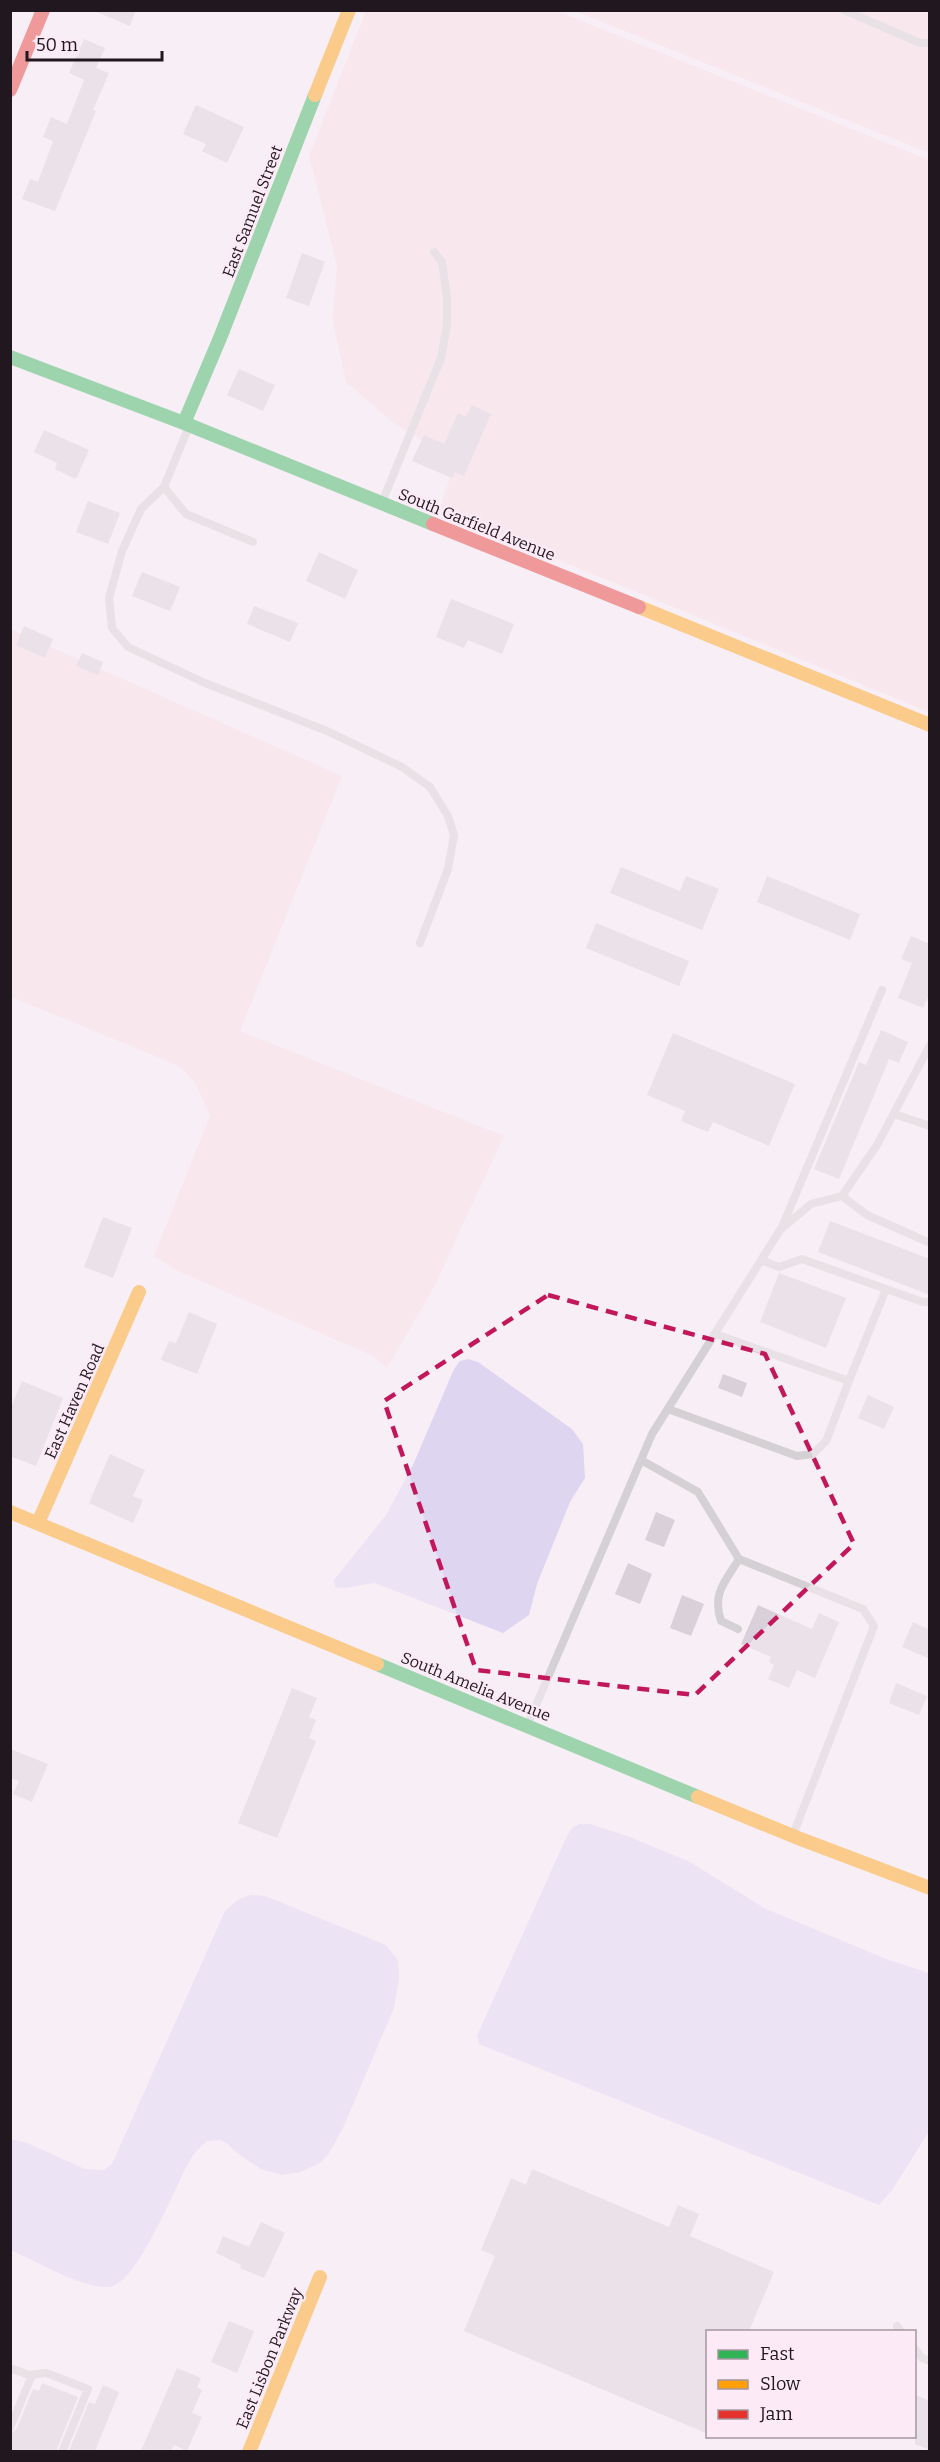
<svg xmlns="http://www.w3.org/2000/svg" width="940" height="2462" viewBox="0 0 940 2462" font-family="Bitter,serif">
	<rect width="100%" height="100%" fill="#f8eef5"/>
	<path fill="#f9e0e3" d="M554,10L929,160V712L439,511L455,462L391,421L346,382L332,318L337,266L309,156L366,11Z
		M575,11H929V146L927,152Z
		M10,629L342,776L240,1031L504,1136L433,1289L387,1368L373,1356L178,1271L154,1256L210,1116C199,1092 195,1074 170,1062L11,997Z"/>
	<path fill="#ded5f1" d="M468,1359L478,1362L572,1429L583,1444L585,1478L570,1502L537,1584L529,1615L503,1633L375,1583C360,1584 349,1590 335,1587L334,1580L386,1515L413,1465L454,1369L460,1361Z
		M579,1824H590L627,1836L690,1862L764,1908L886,1959L929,1973V2131L893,2189L879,2205L479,2044L477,2036L566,1838L572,1828Z
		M251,1895L265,1896L386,1945L398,1960L399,1979L394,2008L343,2128L329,2153L320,2163L300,2172L282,2175L261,2169L234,2151L228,2144L220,2140L207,2141C200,2147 193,2154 189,2162C175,2187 137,2285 109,2287C84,2289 35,2261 11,2250V2139L27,2143L85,2169L104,2170L112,2164L225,1911L239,1899Z"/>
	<path fill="#d9d0da" d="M92,10H136L130,26Z
		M84,39L105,48L96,68L109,73L93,110L96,111L55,211L22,199L30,179L38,182L53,141L43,137L51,117L67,124L84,80L69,73Z
		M196,105L244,127L227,163L202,151L206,144L183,134Z
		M302,253L325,262L309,306L286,298Z
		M239,369L275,385L263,411L227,395Z
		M472,405L491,414L464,476L455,472L452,478L412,461L424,435L444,444L458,413L466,417Z
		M44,430L89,450L76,479L55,469L57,463L34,452Z
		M88,501L120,513L108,544L76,532Z
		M319,552L358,570L345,599L306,581Z
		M142,572L180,587L170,611L132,596Z
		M451,599L514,624L502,654L468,640L464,648L436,637Z
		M254,606L298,623L290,642L247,624Z
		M24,626L53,639L45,658L16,645Z
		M82,653L103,662L98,675L76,666Z
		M621,867L680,891L686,876L719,889L702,930L610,893Z
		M767,876L860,914L850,940L757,902Z
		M596,923L689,961L679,986L586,948Z
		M911,936L930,944V993L923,1008L898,998L912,963L901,959Z
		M881,1030L908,1042L899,1063L889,1059L839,1179L814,1169L859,1062L866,1065Z
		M673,1033L795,1084L769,1146L713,1122L708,1132L681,1121L685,1111L647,1095Z
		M103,1217L132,1228L113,1278L84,1267Z
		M830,1221L930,1259V1295L818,1252Z
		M779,1273L846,1298L826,1348L760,1322Z
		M189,1312L217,1324L197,1374L161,1360L169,1341L176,1343Z
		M723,1374L747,1383L742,1397L718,1388Z
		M22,1381L63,1398L36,1466L10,1456V1410Z
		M868,1395L894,1407L884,1429L858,1418Z
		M110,1454L145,1470L133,1496L143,1500L133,1523L89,1503Z
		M656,1512L675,1520L664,1547L645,1540Z
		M628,1563L652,1574L640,1604L615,1594Z
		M682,1595L704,1604L691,1636L670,1628Z
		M758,1605L812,1629L819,1613L839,1622L815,1678L797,1670L789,1688L768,1679L774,1665L769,1662L771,1657L741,1644Z
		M913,1622L930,1630V1659L902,1647Z
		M896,1683L927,1696L919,1715L889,1703Z
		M292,1688L317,1698L309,1717L316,1720L309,1738L316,1741L277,1838L238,1823Z
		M10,1749L48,1764L32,1802L13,1794L19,1781L10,1778Z
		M532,2169L669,2227L678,2205L699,2214L690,2236L774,2272L749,2331H708V2434L464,2331L495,2256L481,2250L511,2178L526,2185Z
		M261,2222L285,2233L264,2278L240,2268L241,2265L216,2253L223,2236L249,2247Z
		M229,2321L254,2331L237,2373L211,2362Z
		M177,2368L201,2378L197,2388L202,2390L192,2413L202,2417L187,2451L174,2445L171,2451H141Z
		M42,2383L78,2397L56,2451H10V2434L16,2430L33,2389L39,2391Z
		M103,2385L119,2392L95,2451H69L89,2402L95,2404Z
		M915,2395L930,2401V2450L915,2444Z"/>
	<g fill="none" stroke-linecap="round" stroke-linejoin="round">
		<path stroke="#d4d0d3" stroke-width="8" d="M844,10L920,43H930
			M189,426L164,487L141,509L122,551L109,598L112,628L128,647L205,683L327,731L402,767L430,787L448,816L454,835L448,869L420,943
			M164,487L186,514L253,542
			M383,500L441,358L447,325V297L442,262L434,252
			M894,1114L930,1126
			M842,1196L867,1215L930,1243
			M782,1227L882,990
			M761,1260L779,1267L802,1259L886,1289
			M849,1381L886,1289L923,1302H930
			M668,1409L797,1456L813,1454L826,1441L849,1381L715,1334
			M641,1460L698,1492L739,1559L863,1609L874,1626L793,1835
			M738,1629L721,1621C712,1593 725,1582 739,1559
			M528,1724L652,1434L780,1230L811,1204L842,1196L877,1145L930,1045
			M897,2326L901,2332
			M914,2348L922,2358L930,2361
			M10,2368L29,2375L46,2373L88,2389L62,2452
			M10,2428L32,2375"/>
		<path stroke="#30b455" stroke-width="14" d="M10,357L184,423L433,524
			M184,423L220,338L315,95
			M377,1664L698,1797"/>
		<path stroke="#ff9f0a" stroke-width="14" d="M315,95L349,10
			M639,607L930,725
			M10,1512L377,1664
			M38,1523L139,1292
			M698,1797L798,1838L930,1888
			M249,2452L320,2277"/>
		<path stroke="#e5322d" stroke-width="14" d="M10,90L43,10
			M433,524L639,607"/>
	</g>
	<path d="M0 0H940V2462H0ZM548,1295L765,1354L854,1544L695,1695L476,1670L384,1401Z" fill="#f8eef5" fill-opacity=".55" fill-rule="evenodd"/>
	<path fill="none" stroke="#c2185b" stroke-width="4.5" stroke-dasharray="12 8" stroke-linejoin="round" d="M548,1295L765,1354L854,1544L695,1695L476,1670L384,1401Z"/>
	<g text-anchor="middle" stroke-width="4.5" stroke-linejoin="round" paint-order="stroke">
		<g font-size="16" fill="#21171e" stroke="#fceaf6">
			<text transform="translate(252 211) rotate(-69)" y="6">East Samuel Street</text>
			<text transform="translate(477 524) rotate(22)" y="6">South Garfield Avenue</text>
			<text transform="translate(74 1401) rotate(-66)" y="6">East Haven Road</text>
			<text transform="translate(476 1686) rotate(22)" y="6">South Amelia Avenue</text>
			<text transform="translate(269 2358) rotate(-68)" y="6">East Lisbon Parkway</text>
		</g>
	</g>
	<rect width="940" height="2462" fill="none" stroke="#21171e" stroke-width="24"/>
	<rect x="706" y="2330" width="210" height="108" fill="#fceaf6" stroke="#a496a0" stroke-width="1.5"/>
	<rect x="718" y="2350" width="30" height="9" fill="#30b455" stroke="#a496a0" stroke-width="1.5"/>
	<text x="760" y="2360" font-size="18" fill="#21171e">Fast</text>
	<rect x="718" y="2380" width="30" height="9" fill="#ff9f0a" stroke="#a496a0" stroke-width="1.5"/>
	<text x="760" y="2390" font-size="18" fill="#21171e">Slow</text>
	<rect x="718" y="2410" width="30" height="9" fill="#e5322d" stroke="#a496a0" stroke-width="1.5"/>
	<text x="760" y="2420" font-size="18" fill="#21171e">Jam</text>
	<path d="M27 51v9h135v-9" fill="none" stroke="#21171e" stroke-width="3"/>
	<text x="36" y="51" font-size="18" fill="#21171e" stroke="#fceaf6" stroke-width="4.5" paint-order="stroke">50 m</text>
</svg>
